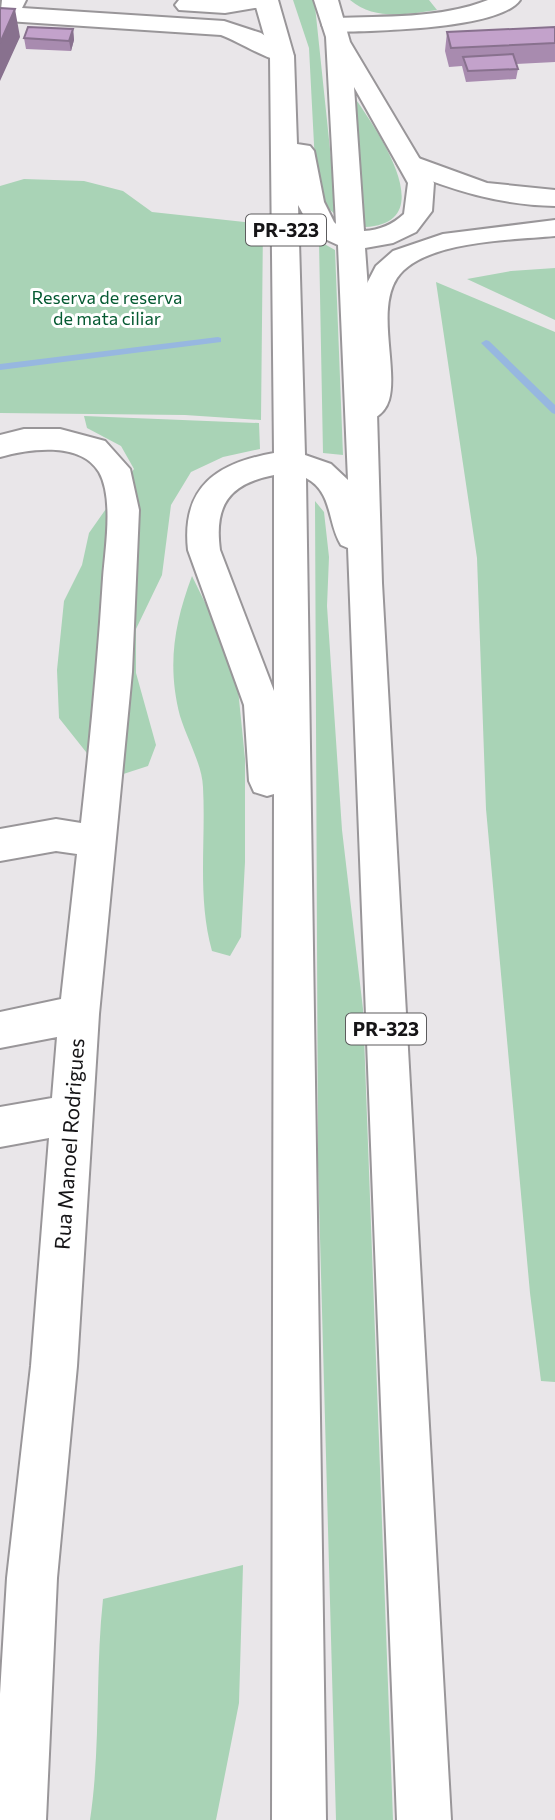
<svg xmlns="http://www.w3.org/2000/svg" width="555" height="1820" viewBox="0 0 555 1820" font-family="Commissioner,sans-serif">
	<rect width="100%" height="100%" fill="#e9e6e9"/>
	<path fill="#a9d3b6" d="M293,0H313L315,6L337,216L321,202L316,183L309,48Z
		M350,0H429L437,10C407,14 375,21 350,0Z
		M353,95C374,126 444,223 365,227Z
		M24,179L84,181L123,191L152,212L263,224L261,420L185,415L0,413V186Z
		M319,241L335,250L343,455L323,453Z
		M555,268V320L467,279L511,271Z
		M436,282L555,332V1382L541,1381L530,1293L486,809L477,558Z
		M84,416L259,423L260,449L223,457L191,472L171,505L162,575L136,629V673L156,745L148,766L111,778L90,757L59,718L57,670L64,601L82,565L89,533L134,469L121,446L87,428Z
		M315,501L324,512L329,557L327,606L342,830L363,1009L393,1820H336L318,1165Z
		M192,576L215,623L238,689L245,759V862L241,937L230,956L212,951C197,897 206,843 203,787C202,764 187,739 180,716C167,666 174,624 192,576Z
		M243,1565L239,1703L216,1820H90C101,1747 95,1673 103,1599Z"/>
	<g fill="none" stroke-linecap="round" stroke-linejoin="round">
		<path fill="#97b7e0" fill-rule="evenodd" d="M218,337L221,338V342L0,370V364Z
			M486,340L489,341L555,405V414L552,413L483,345L481,343Z"/>
		<g stroke="#999699" stroke-width="4">
			<path id="minor" d="M2,0H26L22,8L224,21L261,33L294,56L291,61C273,65 241,42 221,35L7,21L0,19Z
				M179,0H277L273,5L225,13L179,10L175,5Z
				M488,0H520C499,30 370,31 334,32L326,30L322,25L326,20L334,18C384,16 440,19 488,0Z
				M410,155L487,183L555,190V206C500,205 451,190 401,169L397,163L401,157Z
				M555,220V236C514,240 423,240 397,278C376,310 398,368 389,400C384,417 367,425 351,420L347,413L359,397L361,303L363,291L376,266L393,251L443,234Z
				M24,429H60L105,441L130,469L139,510L132,672L99,1014L77,1366L57,1578L46,1820H0V1694L7,1578L31,1366L49,1138L0,1147V1107L52,1098L57,1037L0,1048V1012L61,999L77,854L56,851L0,861V829L56,819L81,823C90,741 98,660 103,578C105,550 114,498 99,472C80,441 29,449 0,457V435Z"/>
		</g>
		<g stroke="#999699" stroke-width="4">
			<path id="highway" d="M254,0H278L294,56L297,144L310,146L314,151L324,202L334,222L336,224L326,37L314,0H338L350,42L434,183L432,211L416,232L393,243L365,248L377,413L382,583L451,1820H397L348,548L341,545C327,522 333,492 306,478L326,1820H272L274,794L267,796L254,792L249,781L244,705L188,550C181,486 218,463 274,453L270,56ZM354,87L408,183L404,214C392,225 380,230 364,231ZM298,205L314,234L338,245L348,480L331,464L305,455ZM274,475V691L220,550C214,505 229,484 274,475Z"/>
		</g>
		<use href="#minor" fill="#fff" fill-rule="evenodd"/>
		<use href="#highway" fill="#fff" fill-rule="evenodd"/>
	</g>
	<path fill="#a88baf" d="M555,27V62L516,64L518,69L516,79L466,82L462,66L449,67L445,51L447,32Z
		M73,29L74,40L71,51L26,49L24,38Z"/>
	<path fill="#88718e" d="M15,9L20,37L0,81V43Z
		M73,29L74,40L71,51L69,41Z"/>
	<path fill="#c3a2cb" stroke="#88718e" stroke-width="2" d="M0,8L15,9L0,43Z
		M28,27L73,29L69,41L24,38Z
		M555,27V43L451,48L447,32Z
		M513,54L518,69L468,71L463,57Z"/>
	<g text-anchor="middle" stroke-width="6" stroke-linejoin="round" paint-order="stroke">
		<g font-size="18" fill="#055a32" stroke="#fff">
			<text x="107" y="304">Reserva de reserva<tspan x="107" dy="21">de mata ciliar</tspan></text>
		</g>
		<g fill="#fff" stroke="#5c5b5d" stroke-width="2">
			<rect x="246" y="214.5" width="80" height="31" rx="5"/>
			<rect x="346" y="1013.5" width="80" height="31" rx="5"/>
		</g>
		<g font-size="19" font-weight="bold" fill="#161517">
			<text x="286" y="237">PR-323</text>
			<text x="386" y="1036">PR-323</text>
		</g>
		<g font-size="21" fill="#161517" stroke="#fff">
			<text transform="translate(70 1144) rotate(-86)" y="7">Rua Manoel Rodrigues</text>
		</g>
	</g>
</svg>
